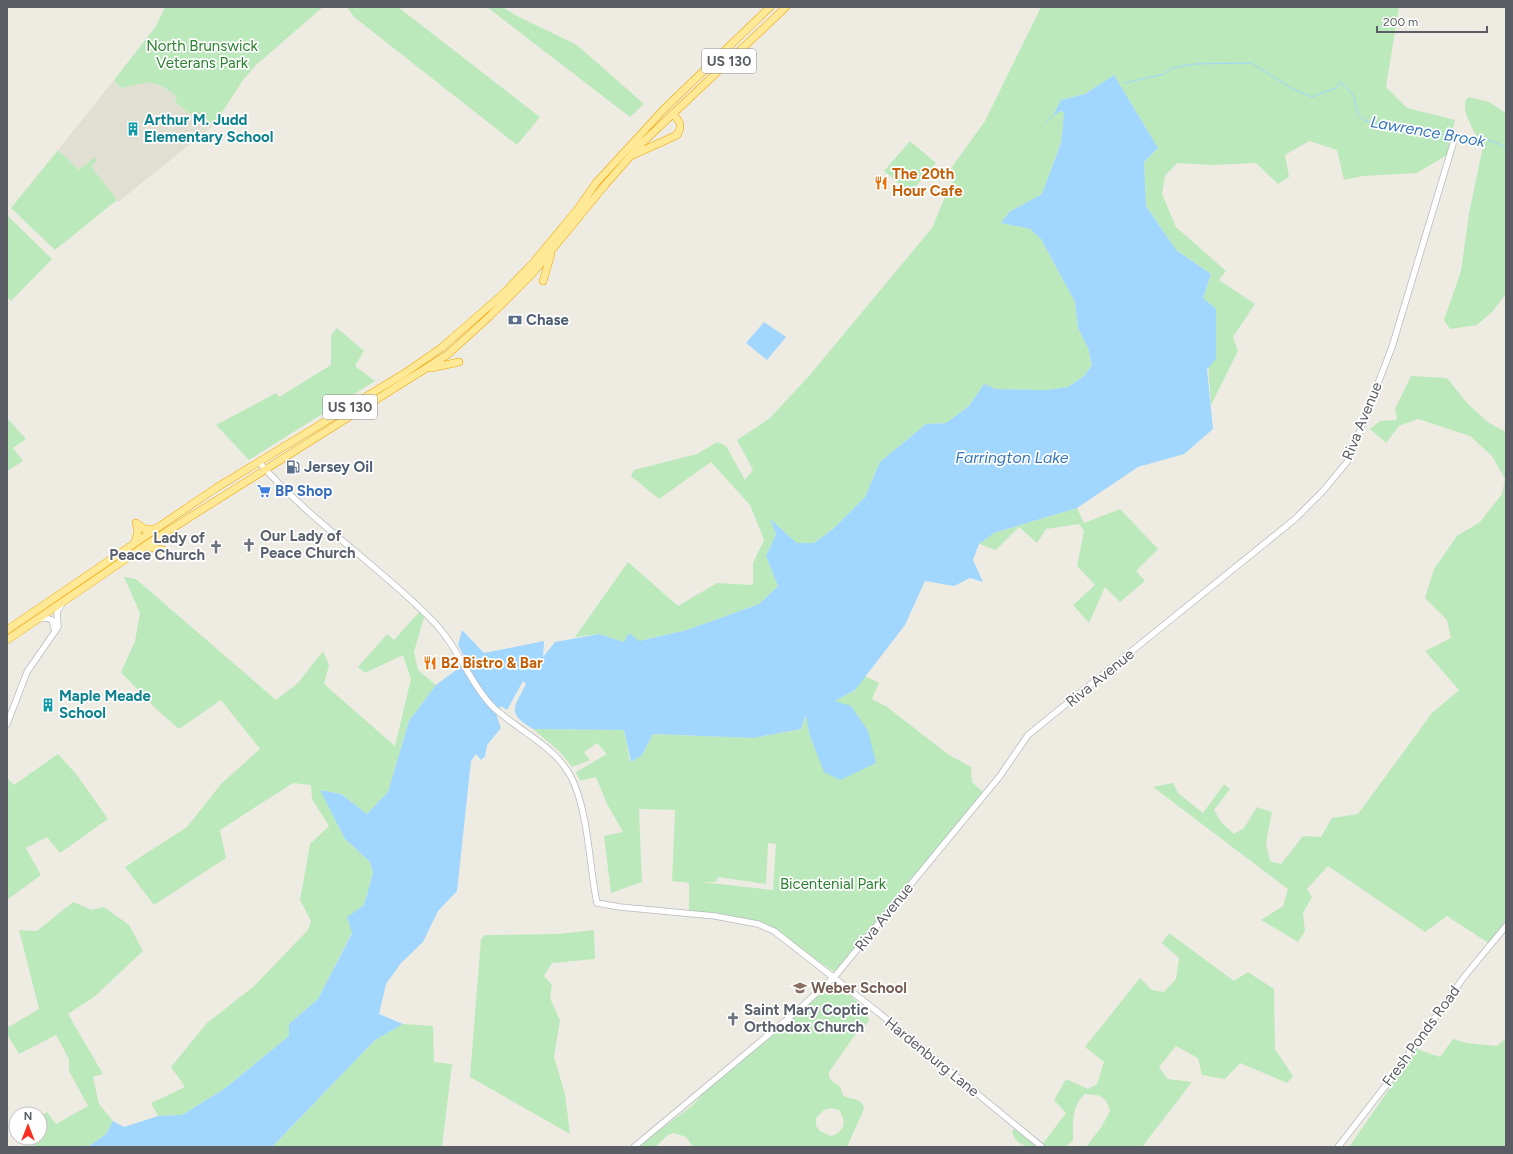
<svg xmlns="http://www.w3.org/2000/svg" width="1513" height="1154" viewBox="0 0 1513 1154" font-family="Figtree,sans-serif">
	<rect width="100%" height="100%" fill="#eeece2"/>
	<path fill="#e1ded2" d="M114,80L121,88L150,81L167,89L177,97L174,101L188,113L198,114L214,125L118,202L89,163L79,170L58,150Z"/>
	<path fill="#bbe9bc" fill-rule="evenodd" d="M165,7H323L256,65L243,80L214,125L198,115L188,113L174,101L177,97C153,77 149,82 121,88L114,80L156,26Z
		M347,7H398L540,117L517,145L354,17Z
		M487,7H502L519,17L577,45L644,104L630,117Z
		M1041,7H1399L1386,87L1407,108L1455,120L1447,155L1417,173L1363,176L1344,180L1337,150L1309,141L1285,155L1289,177L1278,184L1256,163L1212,165L1177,163L1165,176L1162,194L1176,227L1226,271L1219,280L1255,304L1233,337L1238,351L1211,405L1203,298L1211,274L1176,250L1146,206L1144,162L1158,148L1114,75L1085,94L1061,100L1059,112H1064V115L1061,143L1042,194L1009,212L1001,223L1030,229L1041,239L1075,302L1078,328L1088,348L1092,365L1084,376L1068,387L1047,390L996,389L984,384L969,406L946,423L926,424L880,462L865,497L833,529L814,543H797L771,520L776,534L766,556L778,586L759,604L687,630L639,641L624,642L599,634L575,637L628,562L678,606L717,583L753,585V563L764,540L750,505L711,462L659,499L631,476L634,470L697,454L717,442L726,446L745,480L753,470L737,440L769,419L809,376L932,228L950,185L955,179L949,171L985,121Z
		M1469,97L1489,102L1506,113V294L1492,312L1477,325L1450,329L1444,320L1461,271L1469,214L1483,146C1477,136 1456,106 1469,97Z
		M910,141L936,163L910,193L884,171Z
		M58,150L79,170L95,157L97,161L91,166L117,200L55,250L11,208Z
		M7,215L52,259L11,301L7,297Z
		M337,328L364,351L355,366L375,381L249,460L216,425L276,393L279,397L331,365V335Z
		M1411,376L1447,378L1468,404L1489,423L1506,432V923L1490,944L1447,916L1425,932L1328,866L1307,889L1312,897L1303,913L1305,931L1298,942L1261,920L1283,906L1288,889L1153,787L1173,783L1178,793L1203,813L1224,784L1230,789L1214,810L1221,822L1234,834L1244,828L1257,807L1272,812L1266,843L1270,861L1281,864L1303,836L1321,837L1332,818L1358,814L1432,713L1459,690L1425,651L1451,638L1447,620L1425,598L1434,569L1457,536L1480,522L1502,494L1505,479L1492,456L1470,436L1418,419L1399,426L1386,443L1370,429L1380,421L1397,420L1395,409Z
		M7,418L26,439L13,448L23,461L7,471Z
		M1077,508L1084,523L1120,509L1158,549L1136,571L1145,581L1120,602L1105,587L1089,623L1073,605L1095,585L1077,566L1084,531L1079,524L1046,529L1037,543L1019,527L996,550L979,544L994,533Z
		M124,577L136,579L276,700L298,683L323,651L329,665L324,684L395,746L411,679L403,655L365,673L358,667L387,634L394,640L421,610L425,614L414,652L418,670L436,685L409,721L388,792L367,814L341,794L321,790L345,839L370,862L373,873L364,905L347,917L352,932L318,999L289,1024V1036L224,1089L182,1115L158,1116L151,1103L185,1087L171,1067L207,1023L253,987L308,930L311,921L300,900L310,844L329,826L312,799L311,785L293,783L220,830L226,858L154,905L125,867L187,827L221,784L260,749L221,700L179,729L155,708L121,672L135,641L140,613Z
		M865,676L879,683L872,699L887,707L949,755L971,767L972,782L983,792L934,858L834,972L764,924L689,912V883L672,881L675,810L639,809L642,882L611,893L604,836L623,832L607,804L596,777L580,781L576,772L607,754L597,743L584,752L590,760L572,767L560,752L533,729L624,730L630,762L642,755L653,734L753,738L801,729L807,714L809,733L835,701L855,690ZM768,843L776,844L773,890L701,882H716L718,877L766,884Z
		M58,754L77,775L108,819L60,853L47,837L26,848L41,875L7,900V778L14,785Z
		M73,902L92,910L104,907L129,925L143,951L94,997L68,1014L103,1074L93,1077L99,1104L113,1121L106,1134L88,1147H34L32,1138H40V1116L47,1112L56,1124L88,1106L69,1071V1059L56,1035L19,1054L7,1034V1028L39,1009L19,930L37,931Z
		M594,930L595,959L552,963L544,976L552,985L550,998L560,1020L554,1057L565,1094L570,1134L470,1077L481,939L485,935L558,934Z
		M1169,933L1234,981L1248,972L1274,989L1275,1049L1293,1076L1287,1083L1240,1063L1225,1079L1202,1075L1198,1058L1176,1046L1159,1067L1168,1079L1192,1082L1142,1147H1086L1102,1126L1110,1111C1106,1096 1101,1095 1085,1094C1071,1107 1073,1122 1073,1140L1066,1147H1042L1041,1146L1066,1113L1054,1100L1066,1079L1088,1089L1097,1084L1104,1062L1085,1047L1140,978L1152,990L1164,992L1176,979L1179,958L1162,943Z
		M830,986C843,986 868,1008 869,1021L855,1035L829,1072C828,1082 835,1081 840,1087C842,1090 841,1093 844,1096C853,1100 863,1098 864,1109L847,1147H693L686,1137L674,1133L668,1135L655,1147H637L693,1105L705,1091ZM830,1108L839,1110C846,1120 846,1132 831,1136L820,1131L816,1126V1118L824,1110Z
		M403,1024L433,1026L434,1062L452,1064L442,1147H272L375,1040Z
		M1506,1038V1147H1349L1417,1049L1440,1057L1453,1039L1467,1043L1497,1046Z
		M1015,1129L1037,1147C1025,1147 1014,1144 1012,1130Z"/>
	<path fill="#a1d6ff" d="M1114,75L1158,148L1144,162L1146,206L1176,250L1211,274L1203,298L1216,309V359L1207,369L1213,429L1184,454L1138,467L1077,508L994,533L979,544L973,560L983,582L970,578L954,586L925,581L905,625L855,690L835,701L851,706L868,731L876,763L840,780L824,772L809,733L806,715L801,729L753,738L653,734L642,755L631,762L624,730L533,729C506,713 514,708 526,684L523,681L507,710L501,706L496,714L501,728L487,745L485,756L481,760L476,754L471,761L457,891L438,911L423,942L401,963L386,984L379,1014L403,1024L375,1040L272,1147H88L106,1134L113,1121L124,1127L158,1116L182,1115L224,1089L289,1036V1024L318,999L352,933L347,917L364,905L373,873L370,862L345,839L320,790L341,794L367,814L388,792L409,721L436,685L467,662L458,645L462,630L484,653L544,641L543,657L555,642L599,634L624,642L629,633L639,641L687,630L759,604L778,586L766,556L776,534L770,519L797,543H814L833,529L865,497L880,462L926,424L946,423L969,406L984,384L996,389L1047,390L1068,387L1084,376L1092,365L1088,348L1078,328L1075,302L1041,239L1030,229L1001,223L1009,212L1042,194L1061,143L1064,113L1061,111L1053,116L1061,100L1085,94Z
		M764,322L786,337L767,360L746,343Z"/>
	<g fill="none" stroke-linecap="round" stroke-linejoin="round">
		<path stroke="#a1d6ff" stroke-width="1" d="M1124,83L1164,74L1172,68L1194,64L1251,63L1293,89L1312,97L1336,88L1340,82L1353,94L1358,114L1364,120L1380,124L1398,125L1475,141L1486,139L1506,147
			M1046,122L1053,116"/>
		<g stroke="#b7babf" stroke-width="7">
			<path id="tertiary" d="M259,462C310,521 377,564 431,619C458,646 470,684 494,708C520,732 558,747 573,781C589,817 589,865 597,903L620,907L715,916L758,924L774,931L879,1013L1042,1147
				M40,619L46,618L52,620L55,632
				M7,724L27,672L58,627L57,612L62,604
				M634,1147L797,1011L836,975L1000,776L1028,735L1295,519L1323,491L1347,462L1351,454L1392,347L1453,144
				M1338,1147L1390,1080L1464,977L1506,926"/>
		</g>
		<g stroke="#f0a600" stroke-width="8">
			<path id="trunk" d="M633,155L677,135C683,126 680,120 672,114
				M543,281L551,254
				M431,368L459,362
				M136,523L145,529H154
				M135,543L138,531L136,523
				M145,546L163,550
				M7,630L216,488L405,373L441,348L502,295L533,263L577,210L596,183L664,109L770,7
				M7,640L152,541L447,355L490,316L532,274L605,185L641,144L786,7"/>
		</g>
		<use href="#tertiary" stroke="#fff" stroke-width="5.5"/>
		<use href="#trunk" stroke="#ffe997" stroke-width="7"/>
	</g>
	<defs>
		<g id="building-bare" transform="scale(1.08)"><path d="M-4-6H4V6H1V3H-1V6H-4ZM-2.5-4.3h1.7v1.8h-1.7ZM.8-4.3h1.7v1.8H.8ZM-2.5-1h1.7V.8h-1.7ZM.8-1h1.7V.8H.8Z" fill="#0f9aa8" stroke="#fff" stroke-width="2.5" paint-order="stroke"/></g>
		<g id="restaurant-bare" transform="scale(1.08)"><path d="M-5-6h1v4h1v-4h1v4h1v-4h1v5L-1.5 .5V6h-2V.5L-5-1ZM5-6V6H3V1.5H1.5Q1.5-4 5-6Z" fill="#e8710a" stroke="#fff" stroke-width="2.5" paint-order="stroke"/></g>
		<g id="bank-bare" transform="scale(1.08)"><path d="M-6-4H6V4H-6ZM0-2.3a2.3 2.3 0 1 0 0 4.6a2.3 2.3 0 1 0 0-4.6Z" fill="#5c6f8a" stroke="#fff" stroke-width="2.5" paint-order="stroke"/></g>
		<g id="fuel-bare" transform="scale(1.08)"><path d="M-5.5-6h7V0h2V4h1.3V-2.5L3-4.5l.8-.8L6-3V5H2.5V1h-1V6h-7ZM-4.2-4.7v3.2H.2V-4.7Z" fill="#5c6f8a" stroke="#fff" stroke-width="2.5" paint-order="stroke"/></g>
		<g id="supermarket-bare" transform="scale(1.08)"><path d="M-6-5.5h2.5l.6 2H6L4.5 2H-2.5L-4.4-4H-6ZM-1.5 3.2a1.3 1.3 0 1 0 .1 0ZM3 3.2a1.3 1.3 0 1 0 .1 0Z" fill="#3f7fe0" stroke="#fff" stroke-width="2.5" paint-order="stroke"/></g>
		<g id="church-bare" transform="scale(1.08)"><path d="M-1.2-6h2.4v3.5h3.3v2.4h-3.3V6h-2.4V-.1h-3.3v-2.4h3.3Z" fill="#6b7280" stroke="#fff" stroke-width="2.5" paint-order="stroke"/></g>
		<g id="school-bare" transform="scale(1.08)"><path d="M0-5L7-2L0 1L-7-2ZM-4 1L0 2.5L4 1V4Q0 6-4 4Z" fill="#8d6e63" stroke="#fff" stroke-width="2.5" paint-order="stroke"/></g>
	</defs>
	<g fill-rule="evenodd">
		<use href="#building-bare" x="133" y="129"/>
		<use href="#restaurant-bare" x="881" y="183"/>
		<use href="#bank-bare" x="515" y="320"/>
		<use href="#fuel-bare" x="293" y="467"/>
		<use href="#supermarket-bare" x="264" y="491"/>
		<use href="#church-bare" x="249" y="545"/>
		<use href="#church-bare" x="216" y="547"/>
		<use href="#restaurant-bare" x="430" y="663"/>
		<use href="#building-bare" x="48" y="705"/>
		<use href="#school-bare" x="800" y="988"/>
		<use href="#church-bare" x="733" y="1019"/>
	</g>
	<g text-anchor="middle" stroke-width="3.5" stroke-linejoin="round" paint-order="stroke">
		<g fill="#fff" stroke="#8c8e92" stroke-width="1">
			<rect x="702" y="49" width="54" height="24" rx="3"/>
			<rect x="323" y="395" width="54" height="24" rx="3"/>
		</g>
		<g font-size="14" font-weight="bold" fill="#5a5e64">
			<text x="729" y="66">US 130</text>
			<text x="350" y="412">US 130</text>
		</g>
		<g font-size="15" fill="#2c8230" stroke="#fff">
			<text x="202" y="51">North Brunswick<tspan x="202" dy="17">Veterans Park</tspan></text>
			<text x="833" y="889">Bicentenial Park</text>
		</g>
		<g font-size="15" font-weight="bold" fill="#0d838f" stroke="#fff" text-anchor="start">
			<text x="144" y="125">Arthur M. Judd<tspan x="144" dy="17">Elementary School</tspan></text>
			<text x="59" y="701">Maple Meade<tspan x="59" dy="17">School</tspan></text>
		</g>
		<g font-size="15" font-weight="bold" fill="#c56008" stroke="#fff" text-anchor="start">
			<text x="892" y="179">The 20th<tspan x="892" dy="17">Hour Cafe</tspan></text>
			<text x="441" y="668">B2 Bistro &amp; Bar</text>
		</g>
		<g font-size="15" font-weight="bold" fill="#4e5e75" stroke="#fff" text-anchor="start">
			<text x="526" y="325">Chase</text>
			<text x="304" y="472">Jersey Oil</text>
		</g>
		<g font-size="15" fill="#5a5e64" stroke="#fff">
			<text transform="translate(1362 421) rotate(-68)" y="5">Riva Avenue</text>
			<text transform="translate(1100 678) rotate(-39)" y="5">Riva Avenue</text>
			<text transform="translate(884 917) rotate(-51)" y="5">Riva Avenue</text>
			<text transform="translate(1421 1036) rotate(-54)" y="5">Fresh Ponds Road</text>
			<text transform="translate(932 1057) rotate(39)" y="5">Hardenburg Lane</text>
		</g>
		<g font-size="15" font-weight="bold" fill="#366cbe" stroke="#fff" text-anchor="start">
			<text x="275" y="496">BP Shop</text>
		</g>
		<g font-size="15" font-weight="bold" fill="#5b616d" stroke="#fff" text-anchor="start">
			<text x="260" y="541">Our Lady of<tspan x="260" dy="17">Peace Church</tspan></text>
			<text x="205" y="543" text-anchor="end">Lady of<tspan x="205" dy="17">Peace Church</tspan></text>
			<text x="744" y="1015">Saint Mary Coptic<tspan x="744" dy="17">Orthodox Church</tspan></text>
		</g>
		<g font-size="15" font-weight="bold" fill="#785e54" stroke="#fff" text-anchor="start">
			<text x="811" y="993">Weber School</text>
		</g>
		<g font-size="16" font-style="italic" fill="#3576ba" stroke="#fff">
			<text transform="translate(1428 131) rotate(10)" y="6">Lawrence Brook</text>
			<text x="1012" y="463">Farrington Lake</text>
		</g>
	</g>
	<rect width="1513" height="1154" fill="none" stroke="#5a5e64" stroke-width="16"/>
	<g transform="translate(28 1126)"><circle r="19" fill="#ffffff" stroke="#bdbfc1"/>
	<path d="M0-3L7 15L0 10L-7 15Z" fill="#f82f1e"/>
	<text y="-6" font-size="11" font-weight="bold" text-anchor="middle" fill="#5a5e64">N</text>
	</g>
	<path d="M1377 26v6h110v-6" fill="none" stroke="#5a5e64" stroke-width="2"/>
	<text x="1383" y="26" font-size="12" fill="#5a5e64" stroke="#ffffff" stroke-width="3" paint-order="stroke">200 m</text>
</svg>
